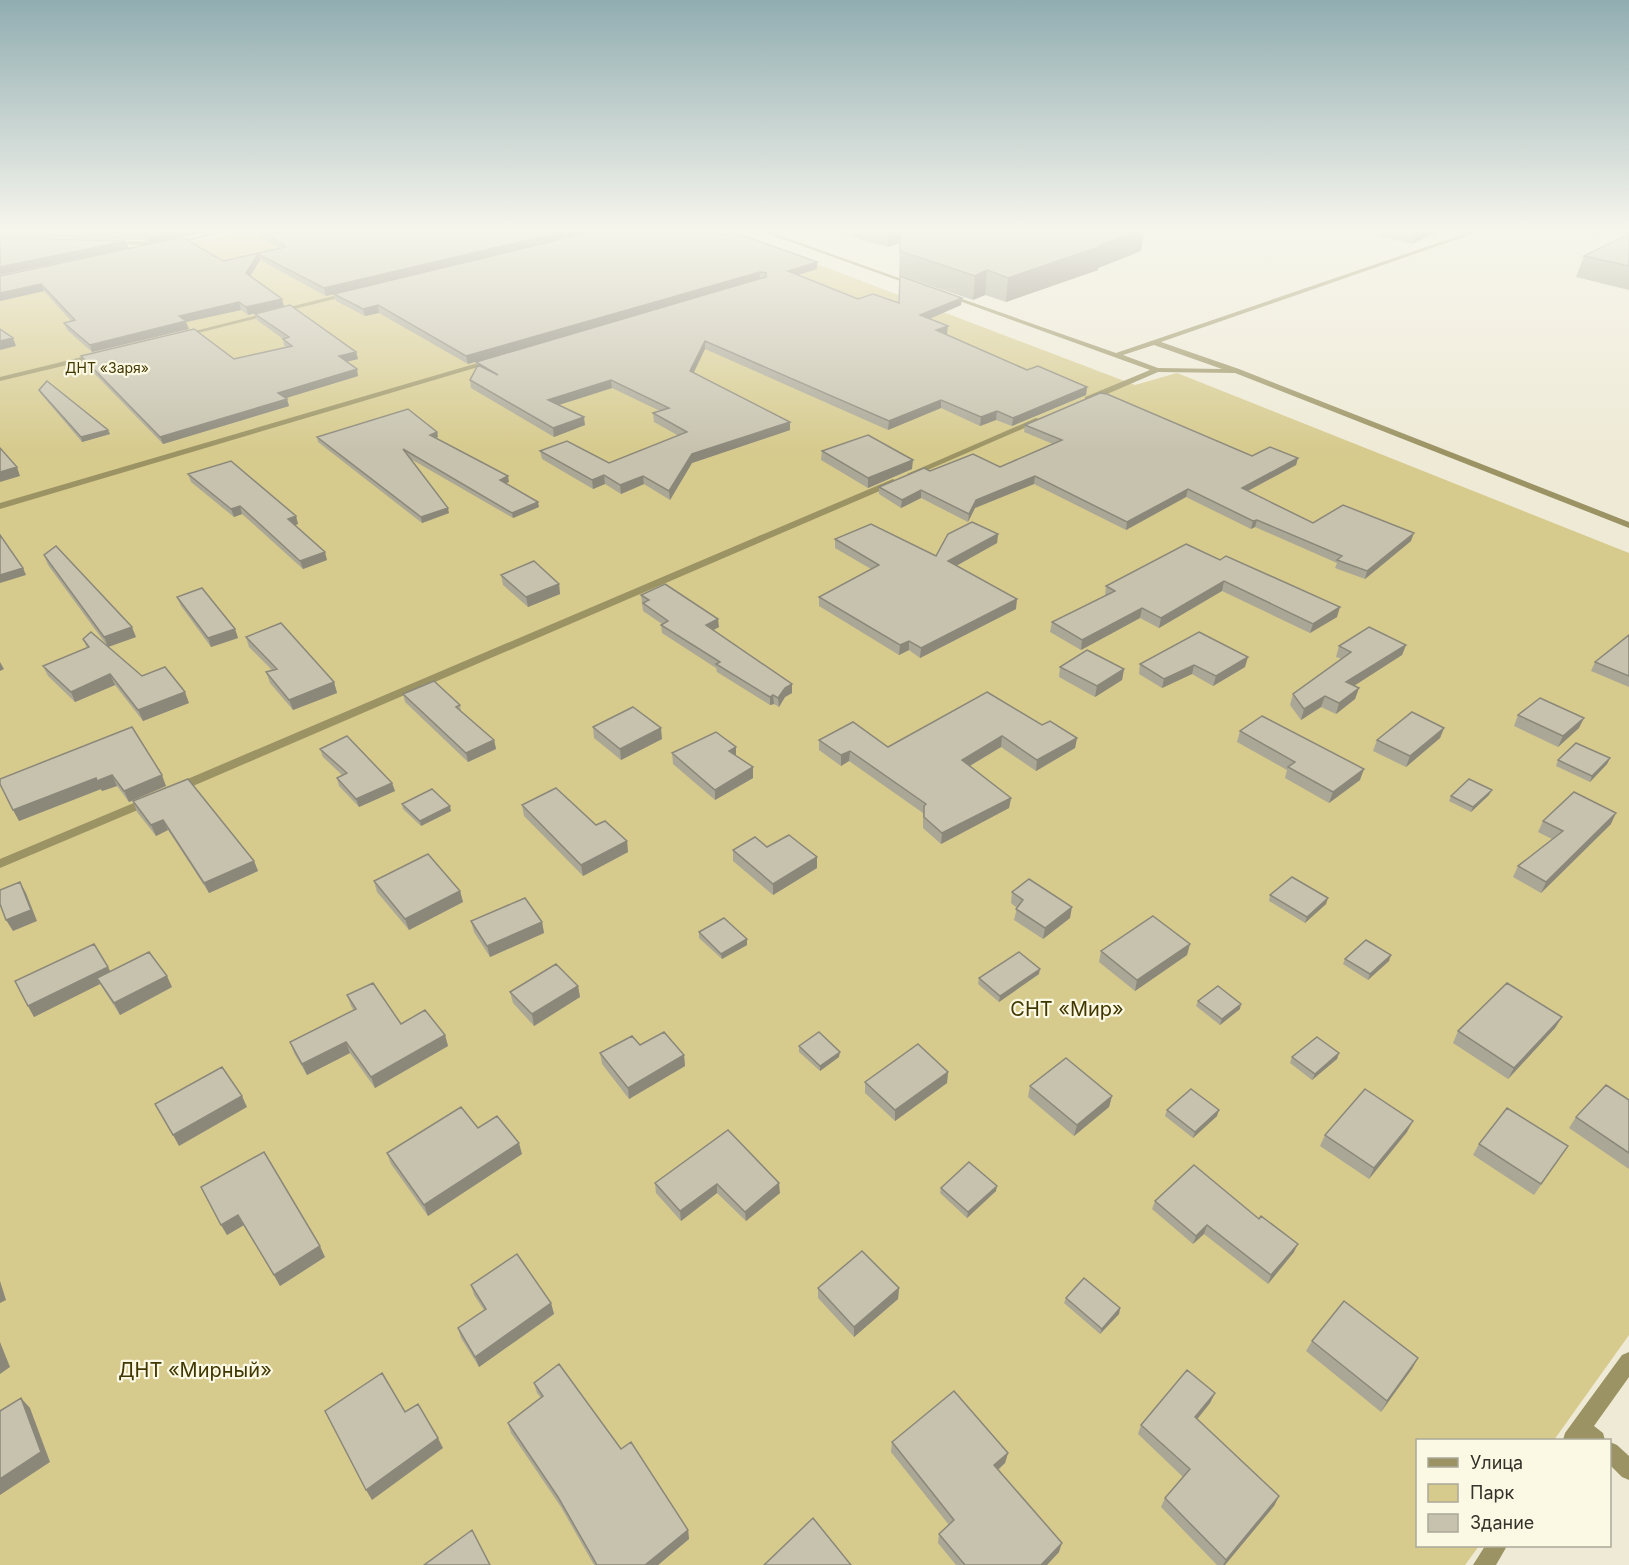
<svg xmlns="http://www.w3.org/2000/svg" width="1629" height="1565" viewBox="0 0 1629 1565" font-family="Inter,sans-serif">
	<rect width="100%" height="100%" fill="#eeead6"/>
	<path fill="#d6ca8d" d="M240,232H733L1135,385L1177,373L1629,553V1335L1554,1440H1418V1546H1479L1465,1565H0V283Z"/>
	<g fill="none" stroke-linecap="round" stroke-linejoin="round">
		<path fill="#9b9363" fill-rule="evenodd" d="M217,232H226L172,245L169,243Z
			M763,232H770L916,284L911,285Z
			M1470,232H1478L1161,342L1239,369L1629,522V528L1235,373L1158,372L1091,401H1085V397L1150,370L943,295L948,294L1116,353ZM1154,345L1222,369L1158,368L1123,355Z
			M1586,232H1599L1596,234Z
			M1620,232H1629V235L1621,233Z
			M113,241L165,242L168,244L165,246L111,244Z
			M349,292L352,294L351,295L182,337L179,335Z
			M98,353H101V357L0,381V377Z
			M488,360L495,362L0,509V503Z
			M1036,418L1043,420L914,476L907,474Z
			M893,479L897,482L896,484L179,792L175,793L169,789L171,786Z
			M148,797L152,798L154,801L152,804L0,868V859Z
			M1629,1352V1377L1594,1426L1603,1433L1605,1440H1563L1565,1433L1622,1355Z
			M1610,1442L1617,1445L1629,1456V1480L1622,1477L1610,1465Z
			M1485,1546H1507L1496,1565H1473Z"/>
	</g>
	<path fill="#aaa796" d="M0,232H207L182,237L223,261L279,248L254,232H711L817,269L798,275L858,299L899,302L962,298L961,305L929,319L947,334L945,335L1027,370L1087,387L1086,395L1012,426L996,420L980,426L941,408L888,430L705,349L694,372L790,430L692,463L670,500L644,484L621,494L605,484L593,489L542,459L540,451L609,463L679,436L654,422L653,413L660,411L612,388L559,405L585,425L554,437L471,388L470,380L477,367L476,362L676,303L468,364L379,313L365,316L336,301L334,294L326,296L260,260L250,276L284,306L248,315L241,310L186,322L189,329L92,352L67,330L64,323L71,321L44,291L0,301V276L149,244L144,240L0,237Z
		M836,232H1144L1141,251L1098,268V270L1006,302L985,295L973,300L899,275L900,243L888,247L869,242Z
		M1379,232H1438L1412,244L1378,236Z
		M1629,234V290L1576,277L1584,256Z
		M255,314L356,352L358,359L346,362L358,376L285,398L287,399L289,406L163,444L84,363L81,356L234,359L286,347L284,345L283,339L257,320Z
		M39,390L108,430L110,434L82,442L41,394Z
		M1025,425L1252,456L1298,458L1296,465L1248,491L1313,523L1411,541L1365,579L1335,568L1337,563L1255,527L1251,529L1186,497L1126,530L1034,484L975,508L968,522L921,498L901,508L879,494V487L930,471L1000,467L1053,444L1024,432Z
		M437,432L438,437L436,438L509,482L506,483L539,507L513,518L409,458L449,513L422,523L318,442L317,437Z
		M822,451L912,469L868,488L821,460Z
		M188,474L296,516L298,524L295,525L327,560L303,569L242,514L234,517L191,482Z
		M998,534L997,543L956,566L1016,609L920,658L909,650L899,655L819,606V597L871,569L835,548V539L936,556Z
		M1186,544L1337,617L1310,633L1222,591L1159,628L1140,618L1081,650L1050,632L1052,622L1105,596L1106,586Z
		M44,555L136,637L108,647L48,565Z
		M501,575L559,584L560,594L528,607L503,585Z
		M641,595L719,627L713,630L792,693L785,697L779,707L774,704L770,705L717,672L716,668L662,633L661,625L662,624L643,611Z
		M177,597L235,629L238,638L211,647L181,606Z
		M1199,632L1245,667L1213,686L1192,674L1162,688L1139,674L1140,664Z
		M1629,635V687L1591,671L1595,662Z
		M246,637L334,682L337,693L293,710L270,683L266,672L272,670L249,647Z
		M83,639L142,676L189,703L143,721L115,685L75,702L48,676L43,666L87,648Z
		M1406,645L1402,655L1353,686L1359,688L1355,699L1336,714L1321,707L1301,720L1290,705L1293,694L1342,659L1336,657L1339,646Z
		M1060,667L1124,669L1122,680L1095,697L1059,677Z
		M403,694L460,705L461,711L494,740L496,749L468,762L405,702Z
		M1518,715L1579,728L1558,747L1514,726Z
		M1042,725L1077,738L1075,748L1036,771L1001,747L970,766L1011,798L1009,808L941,844L923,828V813L849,761L841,766L819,750V740L888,747Z
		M132,727L166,786L129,802L117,786L102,791L101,789L19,821Z
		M593,727L662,739L621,760L594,738Z
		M1444,728L1440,738L1406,767L1373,751L1377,740Z
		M1240,731L1360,780L1329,803L1285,778L1287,770L1237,742Z
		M320,749L392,783L395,791L359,807L339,786L337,778L342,775L323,757Z
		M672,753L736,756L753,767V778L715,800L673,764Z
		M1610,758L1607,764L1590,782L1556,766L1558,760Z
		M1489,795L1471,812L1449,801L1451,796Z
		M133,801L254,861L258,871L209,893L168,830L156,836L137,812Z
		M402,804L451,811L421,826L403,809Z
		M522,805L627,841L628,852L583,876L524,816Z
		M1543,821L1611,824L1541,893L1513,877L1518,866L1552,839L1538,832Z
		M767,847L817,857V868L773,895L733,861V850Z
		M374,881L460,891L463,902L409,930L377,892Z
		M1012,892L1070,918L1043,939L1014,920L1017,908L1011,903Z
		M1270,895L1326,904L1305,923L1269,901Z
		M471,921L542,922L544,933L490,957L474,932Z
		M699,932L747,945L722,959L699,938Z
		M1190,944L1187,955L1135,991L1099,962L1101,951Z
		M1345,959L1389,961L1368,980L1343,964Z
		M111,971L172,987L120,1015L100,984L34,1017L28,1006Z
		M1039,974L999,1002L978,984L979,978Z
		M578,986L580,997L534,1026L513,1003L510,992Z
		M347,995L401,1024L445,1035L448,1046L375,1088L350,1053L307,1075L294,1053L290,1042L354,1011L351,1006Z
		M1198,1001L1240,1009L1220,1025L1196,1006Z
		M1562,1017L1555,1028L1508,1079L1453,1043L1458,1031Z
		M640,1045L684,1055L685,1066L629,1099L602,1064L600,1053Z
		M799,1046L839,1057L820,1071L799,1052Z
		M1339,1053L1337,1059L1312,1080L1290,1063L1292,1057Z
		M948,1072L947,1083L895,1121L865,1093V1082Z
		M1030,1086L1112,1096L1109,1107L1074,1136L1028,1097Z
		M1629,1100V1169L1569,1128L1576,1117Z
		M1167,1110L1217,1116L1193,1138L1165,1116Z
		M478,1128L522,1154L428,1216L391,1164L387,1153Z
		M728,1130L780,1193L746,1221L717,1193L681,1221L656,1193L655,1183Z
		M1407,1132L1369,1179L1320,1146L1325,1135Z
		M1479,1144L1568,1146L1534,1195L1473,1155Z
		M201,1187L325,1257L280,1286L244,1225L227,1235Z
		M941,1188L996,1191L967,1218L940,1193Z
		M1155,1201L1294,1252L1268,1284L1204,1234L1193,1244L1152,1209Z
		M471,1285L551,1303L554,1314L479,1367L461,1338L458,1328L484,1310L474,1295Z
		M818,1288H899L898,1299L854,1337L818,1298Z
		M1066,1298L1120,1308L1119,1314L1100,1334L1064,1303Z
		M1312,1341L1418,1358L1381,1412L1306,1351Z
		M534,1383L621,1449L688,1530L689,1539L658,1565H594L561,1507L511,1433L508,1423L541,1398L537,1393Z
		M1215,1393L1210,1403L1197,1419L1279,1496L1274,1506L1225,1565H1217L1161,1507L1165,1498L1183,1477L1138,1434L1141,1425Z
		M892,1442L1008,1453L1005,1463L998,1470L1059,1552L1047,1565H956L938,1543L939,1534L949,1525L891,1452Z"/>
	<path fill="#8b887a" d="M172,232H207L149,244L147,237Z
		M562,232H591L326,296L324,288Z
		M888,232H901L900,243L888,247Z
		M1135,232H1144L1141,251L1098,268V270L1006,302L1008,278Z
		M1415,232H1438L1412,244Z
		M126,241L129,248L0,275V267Z
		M258,254L260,260L248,280L246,273Z
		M817,262V269L788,278V271Z
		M987,270L985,295L973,300L975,276Z
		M760,272V279L468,364L466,356Z
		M41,284L44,291L0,301V293Z
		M962,298L961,305L920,323V315Z
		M282,299L284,306L248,315L246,307Z
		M239,302L241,310L186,322L189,329L92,352L90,345L179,316Z
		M378,305L379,313L365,316L363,309Z
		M948,326L947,334L935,338L936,330Z
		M13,338L16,346L0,350V341Z
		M705,341V349L691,378L690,371Z
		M356,352L358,359L341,363L339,356Z
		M357,369L358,376L280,400L278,393Z
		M611,380L612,388L549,408L548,400Z
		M1087,387L1086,395L1012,426L1013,418Z
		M287,399L289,406L163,444L160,437Z
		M941,400V408L888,430L889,421Z
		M997,411L996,420L980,426L981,417Z
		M584,417L585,425L554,437L553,428Z
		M790,422V430L692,463L670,500L669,491L692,454Z
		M108,430L110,434L82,442L81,437Z
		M437,432L438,437L431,440L430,435Z
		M1298,458L1296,465L1240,495L1242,488Z
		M913,460L912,469L868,488V478Z
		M17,467L20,476L0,482V472Z
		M604,475L605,484L593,489L592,480Z
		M508,476L509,482L501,485L500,480Z
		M643,476L644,484L621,494L620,485Z
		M1035,476L1034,484L975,508L968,522L969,514L976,500Z
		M1188,489L1186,497L1126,530L1127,522Z
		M921,490V498L901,508L902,500Z
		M538,502L539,507L513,518L512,513Z
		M240,506L242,514L234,517L231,509Z
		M448,508L449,513L422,523L421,517Z
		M296,516L298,524L291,527L288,519Z
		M1257,520L1255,527L1251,529L1253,521Z
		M1414,533L1411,541L1365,579L1367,571Z
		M998,534L997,543L947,571L948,561Z
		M325,552L327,560L303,569L300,561Z
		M23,568L26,575L0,583V575Z
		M1224,581L1222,591L1159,628L1161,618Z
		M559,584L560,594L528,607L526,597Z
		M1017,599L1016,609L920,658L921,648Z
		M1340,607L1337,617L1310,633L1313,624Z
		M1142,608L1140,618L1081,650L1082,640Z
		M718,619L719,627L706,634V625Z
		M132,627L136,637L108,647L104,637Z
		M235,629L238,638L211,647L208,638Z
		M909,641V650L899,655L900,645Z
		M1406,645L1402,655L1343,693L1346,682Z
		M1248,657L1245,667L1213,686L1216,676Z
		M0,662L4,669L0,671Z
		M1194,665L1192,674L1162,688L1164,679Z
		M1124,669L1122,680L1095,697L1097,686Z
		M110,674L115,685L75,702L71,692Z
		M334,682L337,693L293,710L289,700Z
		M792,684V693L785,697L779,707L778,698L785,688Z
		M1359,688L1355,699L1336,714L1339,703Z
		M185,692L189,703L143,721L138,710Z
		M773,695L774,704L770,705V697Z
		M1325,696L1321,707L1301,720L1304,709Z
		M1584,718L1579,728L1558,747L1563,736Z
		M661,728L662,739L621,760L620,749Z
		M1444,728L1440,738L1406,767L1410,756Z
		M1002,736L1001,747L961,771L962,760Z
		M1077,738L1075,748L1036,771L1037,760Z
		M494,740L496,749L468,762L466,753Z
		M736,747V758L729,751Z
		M850,751L849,761L841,766V755Z
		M1610,758L1607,764L1590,782L1592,776Z
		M753,767V778L715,800V790Z
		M1364,769L1360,780L1329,803L1333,792Z
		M112,775L117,786L102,791L97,781Z
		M162,775L166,786L129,802L124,791Z
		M96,778L101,789L19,821L13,810Z
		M392,783L395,791L359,807L356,799Z
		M1492,790L1489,795L1471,812L1473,807Z
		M1011,798L1009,808L941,844L942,833Z
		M450,806L451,811L421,826L420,821Z
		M1616,813L1611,824L1541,893L1546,882Z
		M163,820L168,830L156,836L151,825Z
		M627,841L628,852L583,876L581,865Z
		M817,857V868L773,895V884Z
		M254,861L258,871L209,893L204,883Z
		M20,882L26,893L37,921L13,931L6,920Z
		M460,891L463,902L409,930L405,919Z
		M1328,898L1326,904L1305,923L1307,917Z
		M1072,907L1070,918L1043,939L1045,928Z
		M542,922L544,933L490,957L487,946Z
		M747,939V945L722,959L721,954Z
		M1190,944L1187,955L1135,991L1137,980Z
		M1391,955L1389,961L1368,980L1370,974Z
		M108,967L114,978H97L100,984L34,1017L28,1006Z
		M1040,969L1039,974L999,1002L1000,996Z
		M167,976L172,987L120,1015L114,1003Z
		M578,986L580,997L534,1026L532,1014Z
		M1241,1004L1240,1009L1220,1025L1222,1019Z
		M1562,1017L1555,1028L1508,1079L1514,1068Z
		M445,1035L448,1046L375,1088L371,1077Z
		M346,1042L350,1053L307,1075L302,1064Z
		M840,1052L839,1057L820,1071V1066Z
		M1339,1053L1337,1059L1312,1080L1315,1074Z
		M684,1055L685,1066L629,1099L628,1088Z
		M948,1072L947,1083L895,1121V1110Z
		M242,1096L247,1107L179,1146L173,1135Z
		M1112,1096L1109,1107L1074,1136L1077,1125Z
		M1219,1110L1217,1116L1193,1138L1195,1132Z
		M1413,1121L1407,1132L1369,1179L1374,1168Z
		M519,1143L522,1154L428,1216L424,1205Z
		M779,1183L780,1193L746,1221L745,1212Z
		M717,1184V1193L681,1221L680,1211Z
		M997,1186L996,1191L967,1218L968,1212Z
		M238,1215L244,1225L227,1235L221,1225Z
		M1207,1225L1204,1234L1193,1244L1196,1236Z
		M1298,1244L1294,1252L1268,1284L1271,1275Z
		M320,1246L325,1257L280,1286L274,1275Z
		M0,1281L6,1300L0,1303Z
		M899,1288L898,1299L854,1337V1327Z
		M551,1303L554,1314L479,1367L475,1357Z
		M1120,1308L1119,1314L1100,1334L1102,1329Z
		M0,1342L10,1367L0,1374Z
		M1418,1358L1412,1369L1381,1412L1387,1401Z
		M1215,1393L1210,1403L1191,1427L1195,1417Z
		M21,1398L30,1408L50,1462L0,1495V1479Z
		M438,1438L443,1448L372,1500L366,1490Z
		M1008,1453L1005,1463L992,1475L994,1465Z
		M1279,1496L1274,1506L1225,1565H1223L1226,1560Z
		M688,1530L689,1539L658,1565H645Z
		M1062,1543L1059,1552L1047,1565H1041Z"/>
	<path fill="#c6c2ae" stroke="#8b887a" stroke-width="1.5" d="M76,232H172L147,237L142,233Z
		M263,232H562L324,288L258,254L246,273L282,299L246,307L239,302L179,316L186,321L90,345L64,323L75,320L41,284L0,293V276L182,237L223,261L286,247Z
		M591,232H711L726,235L733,232L817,262L788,271L858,299L873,294L899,303L900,276L962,298L920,315L948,326L936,330L1027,370L1038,366L1087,387L1013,418L997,411L981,417L941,400L889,421L705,341L690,371L790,422L692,454L669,491L643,476L620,485L604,475L592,480L540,451L567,441L609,463L687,432L653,413L669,408L611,380L548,400L584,417L553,428L470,380L478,365L498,375L476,362L766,277V273L760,272L466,356L378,305L363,309L334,294Z
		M901,232H1135L1098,246H1101L1008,278L987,270L975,276L900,251Z
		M1629,234V266L1584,256Z
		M0,238L126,241L0,267Z
		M290,305L356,352L339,356L357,369L278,393L287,399L160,437L81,356L194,329L234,359L292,346L283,339L289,337L255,314Z
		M0,329L13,338L0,341Z
		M47,381L108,430L81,437L39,390Z
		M1100,393L1107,394L1252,456L1270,447L1298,458L1242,488L1313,523L1343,505L1414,533L1367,571L1337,560L1342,556L1257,520L1253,521L1188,489L1127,522L1035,476L976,500L969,514L921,490L902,500L879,487L924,468L930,471L973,454L1000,467L1062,440L1025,425Z
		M408,409L437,432L430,435L508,476L500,480L538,502L512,513L403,449L448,508L421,517L317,437Z
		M868,435L913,460L868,478L822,451Z
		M0,448L17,467L0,472Z
		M231,461L296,516L288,519L325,552L300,561L240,506L231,509L188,474Z
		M972,522L998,534L948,561L1017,599L921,648L909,641L900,645L819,597L879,565L835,539L871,524L936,556L948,534Z
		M0,535L23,568L0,575Z
		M1186,544L1220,560L1226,556L1340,607L1313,624L1224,581L1161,618L1142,608L1082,640L1052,622L1115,591L1106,586Z
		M56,546L132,627L104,637L44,555Z
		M534,561L559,584L526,597L501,575Z
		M665,584L718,619L706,625L792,684L785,688L778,698L773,695L770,697L716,664L720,662L661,625L668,621L643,603L649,600L641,595Z
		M202,588L235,629L208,638L177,597Z
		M281,623L334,682L289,700L266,672L277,669L246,637Z
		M1369,627L1406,645L1346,682L1359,688L1339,703L1325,696L1304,709L1293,694L1351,652L1339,646Z
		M91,632L142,676L165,667L185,692L138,710L110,674L71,692L43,666L89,647L83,639Z
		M1199,632L1248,657L1216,676L1194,665L1164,679L1140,664Z
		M1629,635V676L1595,662Z
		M1087,650L1124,669L1097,686L1060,667Z
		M434,681L460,705L456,707L494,740L466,753L403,694Z
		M987,692L1042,725L1050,721L1077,738L1037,760L1002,736L962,760L1011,798L942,833L924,817V806L926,804L850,751L841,755L819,740L853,722L888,747Z
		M1540,698L1584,718L1563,736L1518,715Z
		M633,707L661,728L620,749L593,727Z
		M1412,712L1444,728L1410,756L1377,740Z
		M1262,716L1364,769L1333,792L1288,767L1295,762L1240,731Z
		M132,727L162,775L124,791L112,775L97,781L96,778L13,810L0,784V779Z
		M716,732L736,747L729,751L753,767L715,790L672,753Z
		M347,736L392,783L356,799L337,778L347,773L320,749Z
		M1576,743L1610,758L1592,776L1558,760Z
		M188,779L254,861L204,883L163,820L151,825L133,801Z
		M1469,779L1492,790L1473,807L1451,796Z
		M556,788L596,825L605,821L627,841L581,865L522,805Z
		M432,789L450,806L420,821L402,804Z
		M1574,792L1616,813L1546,882L1518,866L1563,831L1543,821Z
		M789,835L817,857L773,884L733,850L755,837L767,847Z
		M428,854L460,891L405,919L374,881Z
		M1292,877L1328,898L1307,917L1270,895Z
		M1029,879L1072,907L1045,928L1016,909L1023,900L1012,892Z
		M20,882L31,910L6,920L0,904V890Z
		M525,898L542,922L487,946L471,921Z
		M1153,916L1190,944L1137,980L1101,951Z
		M724,918L747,939L721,954L699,932Z
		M1366,940L1391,955L1370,974L1345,959Z
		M94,944L108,967L28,1006L15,981Z
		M149,952L167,976L114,1003L97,978Z
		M1019,952L1040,969L1000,996L979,978Z
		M556,964L578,986L532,1014L510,992Z
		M373,983L401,1024L425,1010L445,1035L371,1077L346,1042L302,1064L290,1042L356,1009L347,995Z
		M1507,983L1562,1017L1514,1068L1458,1031Z
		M1218,986L1241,1004L1222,1019L1198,1001Z
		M664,1032L684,1055L628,1088L600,1053L632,1036L640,1045Z
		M819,1032L840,1052L820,1066L799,1046Z
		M1317,1037L1339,1053L1315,1074L1292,1057Z
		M918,1044L948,1072L895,1110L865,1082Z
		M1066,1058L1112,1096L1077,1125L1030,1086Z
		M222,1067L242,1096L173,1135L155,1104Z
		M1606,1085L1629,1100V1153L1576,1117Z
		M1191,1089L1219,1110L1195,1132L1167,1110Z
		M1365,1089L1413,1121L1374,1168L1325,1135Z
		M461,1107L478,1128L497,1116L519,1143L424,1205L387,1153Z
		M1507,1108L1568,1146L1541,1184L1479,1144Z
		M728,1130L779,1183L745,1212L717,1184L680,1211L655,1183Z
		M264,1152L320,1246L274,1275L238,1215L221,1225L201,1187Z
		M969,1162L997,1186L968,1212L941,1188Z
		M1194,1165L1259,1219L1261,1216L1298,1244L1271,1275L1207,1225L1196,1236L1155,1201Z
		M862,1251L899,1288L854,1327L818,1288Z
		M517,1254L551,1303L475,1357L458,1328L486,1309L471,1285Z
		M1084,1278L1120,1308L1102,1329L1066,1298Z
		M1344,1301L1418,1358L1387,1401L1312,1341Z
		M559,1364L621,1449L631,1442L688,1530L645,1565H597L558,1497L508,1423L543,1396L534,1383Z
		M1187,1370L1215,1393L1195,1417L1279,1496L1226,1560L1165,1498L1190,1469L1141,1425Z
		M382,1373L405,1412L418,1404L438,1438L366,1490L325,1411Z
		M954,1391L1008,1453L994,1465L1062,1543L1041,1565H965L939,1534L954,1520L892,1442Z
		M21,1398L41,1452L0,1479V1411Z
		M813,1518L851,1565H764Z
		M472,1530L490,1565H424Z"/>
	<linearGradient id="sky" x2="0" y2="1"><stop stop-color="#91adb1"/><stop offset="0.51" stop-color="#f7f6ed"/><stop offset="1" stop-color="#f7f6ed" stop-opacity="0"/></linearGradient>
	<rect width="1629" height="451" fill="url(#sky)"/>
	<g text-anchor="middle" stroke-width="4.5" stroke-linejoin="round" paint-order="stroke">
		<g font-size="14" fill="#413700" stroke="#fbf8e3">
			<text x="107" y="373">ДНТ «Заря»</text>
		</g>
		<g font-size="20" fill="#413700" stroke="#fbf8e3">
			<text x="1067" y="1016">СНТ «Мир»</text>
			<text x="195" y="1377">ДНТ «Мирный»</text>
		</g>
	</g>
	<rect x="1416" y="1439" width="195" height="108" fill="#fbf8e3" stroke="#aba999" stroke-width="1.5"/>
	<rect x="1428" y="1458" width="30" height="9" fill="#9b9363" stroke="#aba999" stroke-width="1.5"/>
	<text x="1470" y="1469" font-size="18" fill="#34332b">Улица</text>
	<rect x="1428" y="1484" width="30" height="18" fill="#d6ca8d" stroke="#aba999" stroke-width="1.5"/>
	<text x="1470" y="1499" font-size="18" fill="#34332b">Парк</text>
	<rect x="1428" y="1514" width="30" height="18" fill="#c6c2ae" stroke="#aba999" stroke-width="1.5"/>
	<text x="1470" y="1529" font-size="18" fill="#34332b">Здание</text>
</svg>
